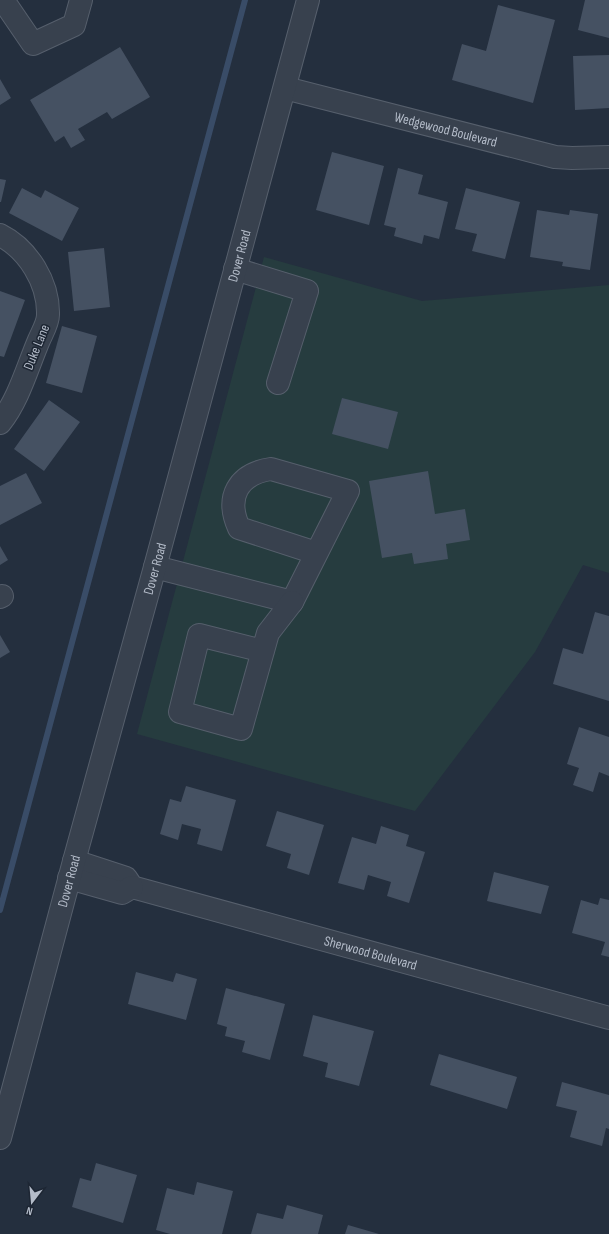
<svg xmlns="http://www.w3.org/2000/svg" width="609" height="1234" viewBox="0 0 609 1234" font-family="'Sofia Sans Condensed',sans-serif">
	<rect width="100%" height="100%" fill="#242f3e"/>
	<path fill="#263c3f" d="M264,257L422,301L609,285V573L583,565L535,652L415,811L137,734Z"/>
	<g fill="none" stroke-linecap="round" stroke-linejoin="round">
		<path stroke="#394c67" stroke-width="6" d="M0,910L245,0"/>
	</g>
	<path fill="#455162" d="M585,0H609V38L578,30Z
		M498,5L555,20L533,103L452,80L462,44L486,51Z
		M120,47L150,97L112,119L107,112L78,129L85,140L71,148L64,136L55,142L30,100Z
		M609,55V108L575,110L573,56Z
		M0,79L11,98L0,105Z
		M332,152L384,166L369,225L316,210Z
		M398,168L423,175L418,194L448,202L439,239L424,235L422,244L394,236L396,228L384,225Z
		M0,179L6,180L1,202H0Z
		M22,188L41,198L45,190L79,208L62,241L9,213Z
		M466,188L520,202L505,259L472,251L477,234L455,229Z
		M537,210L569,215L570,210L598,214L590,270L562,266L563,262L530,257Z
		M104,248L110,307L74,311L68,252Z
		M0,291L25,300L4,357L0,356Z
		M62,326L97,336L82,393L46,383Z
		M342,398L398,412L388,449L332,434Z
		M49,400L80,422L44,471L14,449Z
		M428,471L435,514L465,509L470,540L446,544L448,559L414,564L412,553L382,558L369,481Z
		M26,473L42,503L0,525V486Z
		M0,546L8,560L0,565Z
		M595,612L609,616V701L553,684L563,648L583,654Z
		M0,635L10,652L0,658Z
		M579,727L609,737V776L599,772L593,792L573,785L579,768L567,764Z
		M186,786L236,800L222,851L197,844L201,829L182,824L178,840L160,834L170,799L181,802Z
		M277,811L324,825L309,875L287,868L291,854L266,846Z
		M381,826L409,835L406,846L425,852L409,903L387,896L391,882L368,875L364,890L338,883L352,837L376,844Z
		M494,872L549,886L541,914L487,901Z
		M600,898L609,900V957L601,955L605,942L572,933L581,900L598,905Z
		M136,972L173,982L176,973L197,979L186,1020L128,1004Z
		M226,988L285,1004L270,1060L242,1052L245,1041L225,1036L227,1027L217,1024Z
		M313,1015L374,1031L359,1086L325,1077L328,1063L303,1056Z
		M439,1054L517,1077L507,1109L430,1085Z
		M562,1082L609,1095V1129L606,1128L602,1146L570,1137L577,1111L556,1106Z
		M96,1163L137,1175L123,1223L72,1207L80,1178L91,1181Z
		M197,1182L233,1191L222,1234H170L156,1230L167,1188L194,1195Z
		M287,1205L323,1215L318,1234H251L257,1213L283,1219Z
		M348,1225L379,1234H345Z"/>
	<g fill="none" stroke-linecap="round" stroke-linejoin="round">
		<g stroke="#565f6c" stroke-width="24">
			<g id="minor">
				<path d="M3,0L33,44L74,25L81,0"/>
				<path id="s1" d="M285,88L555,157L572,158L609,157"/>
				<path d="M0,235C28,249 49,283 48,315C48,323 42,333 39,340C27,368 19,399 0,423"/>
				<path d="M235,269L307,291L278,383"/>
				<path d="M155,567L292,602L348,491L271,469C238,474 225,497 239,528L316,553"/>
				<path d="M0,597L2,596"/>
				<path d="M263,651L199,635L180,712L241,729L268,633L292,602"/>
				<path id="s2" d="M74,861L126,878L132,887L609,1018"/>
				<path d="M69,878L122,893L132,887"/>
				<path id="s3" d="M0,1138L74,861L155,567L308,0"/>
			</g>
		</g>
		<use href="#minor" stroke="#38414e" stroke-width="22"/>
	</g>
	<g text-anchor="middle" stroke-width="3" stroke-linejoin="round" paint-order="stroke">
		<g font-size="14" fill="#b4bcc9" stroke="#1d2633">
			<text dy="5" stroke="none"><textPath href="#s1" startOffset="166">Wedgewood Boulevard</textPath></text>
			<text dy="5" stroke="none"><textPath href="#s3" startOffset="914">Dover Road</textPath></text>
			<text transform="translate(36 347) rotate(-68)" y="5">Duke Lane</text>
			<text dy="5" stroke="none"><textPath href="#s3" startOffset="590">Dover Road</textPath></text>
			<text dy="5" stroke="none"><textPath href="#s3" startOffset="266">Dover Road</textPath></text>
			<text dy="5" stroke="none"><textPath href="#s2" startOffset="313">Sherwood Boulevard</textPath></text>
		</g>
	</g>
	<g transform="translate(32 1202) rotate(196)" stroke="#1d2633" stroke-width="3" paint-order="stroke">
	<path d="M0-3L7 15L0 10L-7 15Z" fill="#b4bcc9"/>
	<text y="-6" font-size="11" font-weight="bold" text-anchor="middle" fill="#b4bcc9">N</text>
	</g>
</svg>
